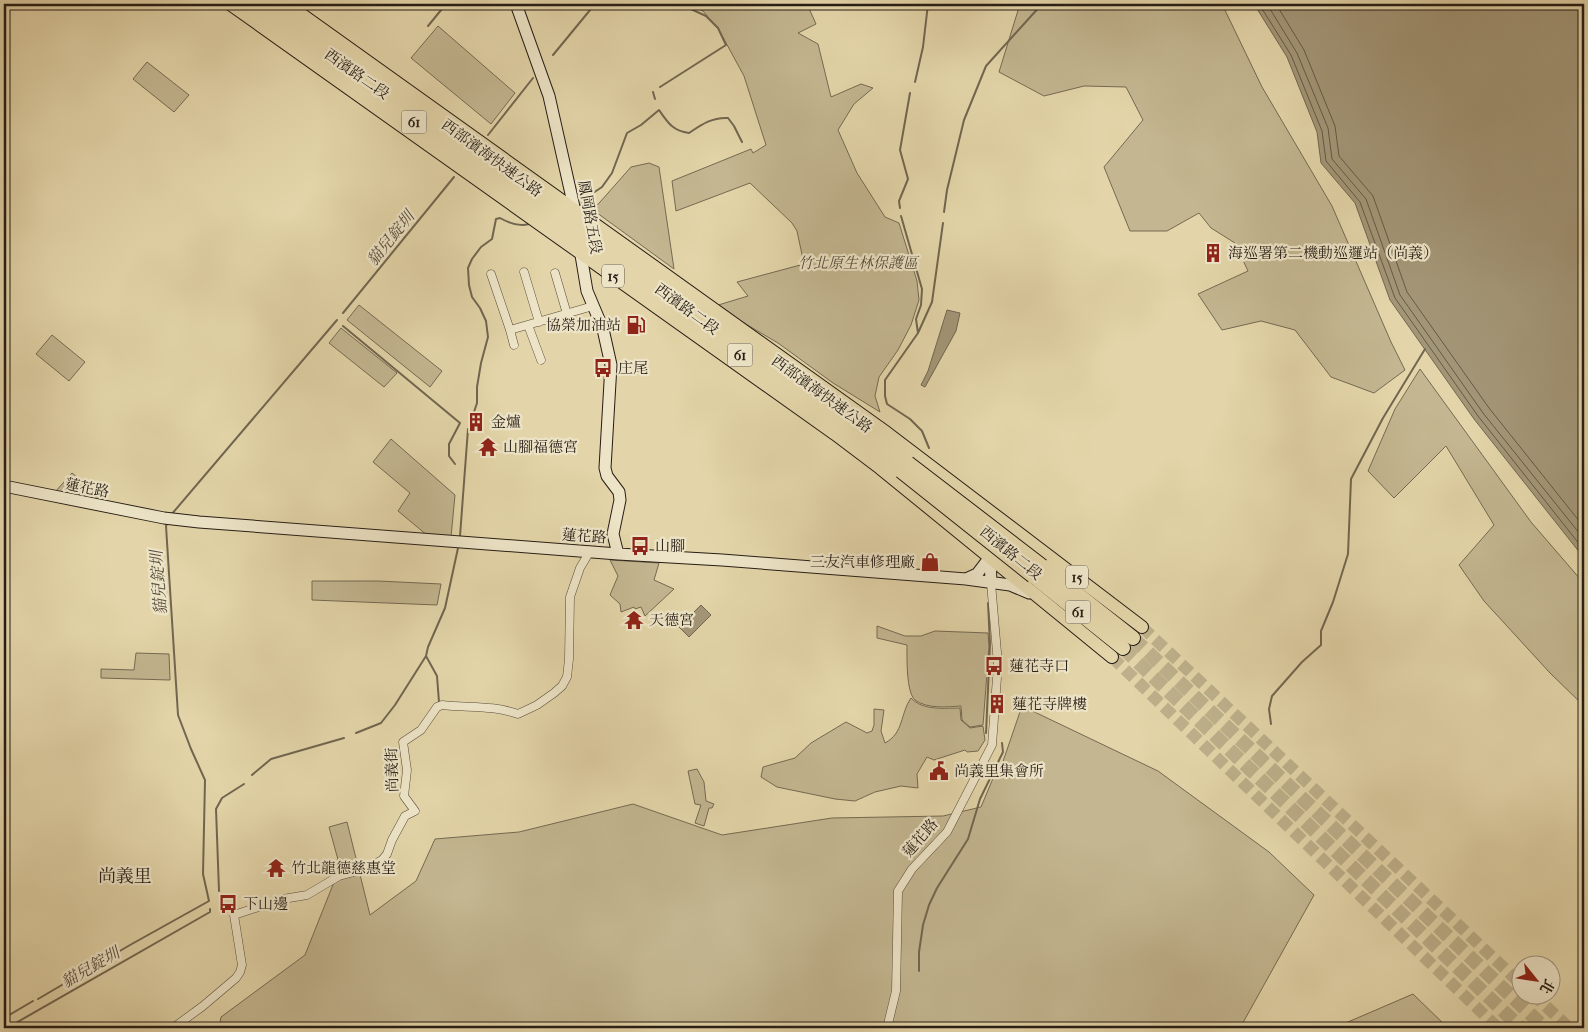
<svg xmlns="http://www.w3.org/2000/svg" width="1588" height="1032" viewBox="0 0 1588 1032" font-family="'IM FELL French Canon','Noto Serif TC',serif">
	<rect width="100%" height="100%" fill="#e3d5a9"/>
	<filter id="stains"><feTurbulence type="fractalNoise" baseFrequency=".004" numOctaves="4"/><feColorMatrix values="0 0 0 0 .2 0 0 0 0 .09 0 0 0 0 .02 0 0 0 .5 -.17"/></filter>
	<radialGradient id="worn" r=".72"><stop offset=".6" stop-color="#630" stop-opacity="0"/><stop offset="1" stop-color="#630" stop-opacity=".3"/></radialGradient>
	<path fill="#c3b690" stroke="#746a52" d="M687,4H807L816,24L798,33L818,44L831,97L861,84L873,88L854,104L838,130L857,173L885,217L899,223L917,281L919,300L911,325L898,350L879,377L875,396L880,412L833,383L778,343L715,306L748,296L737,282L804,264L797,231L792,223L750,183L676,211L672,181L751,149L753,153L766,145L744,76L719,30L703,11Z
		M1020,4H1222L1262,87L1332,206L1391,342L1405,370L1374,393L1331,377L1295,330L1261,321L1222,330L1198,294L1248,271L1235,243L1211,228L1199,213L1167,231H1130L1104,167L1143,120L1126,87L1084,86L1044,96L999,72Z
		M438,26L515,93L491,124L411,58Z
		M147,62L189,95L174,112L133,79Z
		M649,163L659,167L674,269L593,210L631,167Z
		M359,305L442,371L430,387L347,320Z
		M341,328L397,373L384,387L329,343Z
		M52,335L85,362L69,381L36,354Z
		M1420,369L1531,522L1581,580L1584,592V706L1550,673L1484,601L1459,565L1494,525L1446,446L1394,498L1368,471L1395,409Z
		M391,439L455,495L451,537L428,536L398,511L410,493L373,462Z
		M72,473L107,502L55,492Z
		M610,560L659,563L654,580L674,589L645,616L641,607L635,609L634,607L621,612L620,604L610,595L618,576Z
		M312,581H378L441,584L437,605L312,600Z
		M877,626L905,636H921L935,631L988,633L989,647L983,725L970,727L962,720L961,706C947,707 927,709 915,700C906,692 907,657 907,645L877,638Z
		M136,653L169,654L170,680L101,678V669L134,670Z
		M911,698C923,711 945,708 960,708L961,720L970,728L983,726L985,740L978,751L967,752L965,750L934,760L927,757L917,774L918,788L901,786L875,792L855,801L835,799L777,787L761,777L763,767L795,758L811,743L846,722L867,733L872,731L874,725V709L884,710L881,731L885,743C904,733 900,714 911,698Z
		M1022,706L1158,771L1269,852L1314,895L1240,1028H219L221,1017L305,955L340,867L329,827L347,822L370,915L416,881L435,839L519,832L633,804L722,835L832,818L943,816L981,807L994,776H998Z
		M697,769L704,782L706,801L714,804L712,808H709L704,826L695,823L701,805L695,804L688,771Z
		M4,792H9V819H4Z
		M1413,994L1448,1028H1334Z"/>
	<path fill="#a39677" stroke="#716650" d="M1254,4H1584V558L1474,419L1390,300L1355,203L1321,163L1317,132L1287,57Z
		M947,310L960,313L956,331L925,387L921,385L928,371Z
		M701,605L711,615L689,637L679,627Z"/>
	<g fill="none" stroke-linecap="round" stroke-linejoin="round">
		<path stroke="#645a46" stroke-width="1" d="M1259,4L1291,55L1322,131L1326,161L1360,202L1395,298L1478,416L1584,550
			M1267,4L1297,53L1328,128L1332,159L1366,199L1400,295L1483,413L1584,539
			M1276,4L1304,50L1335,126L1339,156L1373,196L1407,292L1489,408L1584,527"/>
		<path stroke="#716650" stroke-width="2" d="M428,26L446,4
			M553,55L595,4
			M915,82L923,47L928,4
			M660,87L726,45L718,28L706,16L680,4
			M653,92L655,99
			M488,135L533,78
			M580,206L590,195L602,187L612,173L627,133L641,125L659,110C668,123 673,131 689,133C701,125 712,117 728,118L734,126L742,142
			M900,208L899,201L908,179L900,150L910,93
			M944,212L947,190L964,120L986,66L1042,4
			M901,216L922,289L921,305L916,319L918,333
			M343,313L454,177
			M343,326L460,423L449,444V456L455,464
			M472,418L477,403V387L481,363L488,337L486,321L480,308L472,297L469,285L468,268L472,259L481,247L492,239L496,219L500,218C509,223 519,227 529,224
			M929,448L922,431L910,419L887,404L885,396V380L918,333L932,302L943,223
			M171,515L337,320
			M460,536L468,429
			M439,702L437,676L426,656L428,647L445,608L458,548
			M1271,724L1269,709L1272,696L1302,662L1321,645V631L1333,602L1348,554L1351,479L1383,418L1425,349
			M356,733L381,723L395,705L426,656
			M986,733L990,644L988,603
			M252,775L271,759L344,738
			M219,891L216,809L222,798L244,784
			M919,971V952L923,925L929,905L937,888L968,839L980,799L1003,752L1002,743
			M38,999L130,945L209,901L203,874L205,780L191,749L178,715L166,526L167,524
			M4,1018L33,1001
			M7,1028L210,912V909"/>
		<path stroke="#bdb08b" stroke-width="12" stroke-dasharray="12 6" stroke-linecap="butt" d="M1142,627L1520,983
			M1112,657L1498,1028
			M1533,994L1569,1028"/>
		<path stroke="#bdb08b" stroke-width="14" stroke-dasharray="14 7" stroke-linecap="butt" d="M1133,638L1545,1028
			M1123,648L1521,1028"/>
		<g stroke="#554b3a" stroke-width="9">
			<path id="street" d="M524,272L539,322
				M555,273L567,314
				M491,274L510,330
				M528,325L541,360
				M514,345L510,330L593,306
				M173,1028L203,1006L236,978L240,972L242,965L234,915L283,899L307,895L339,876L365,869L382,860L387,854L392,840L405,816L415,811L404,796L407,770L403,742L421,730L437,707L442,705C468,708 493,705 518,714L537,705L554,693L562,686L567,677L569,659L570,597L580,568L590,551
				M887,1028L896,991L898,891L912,869L947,832L992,745L998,664L991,583"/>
		</g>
		<g stroke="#261d15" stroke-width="13">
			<path id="secondary" d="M516,4L549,96L576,216
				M580,249L587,291L603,329L611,365L605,468L607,476L619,492L620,500L613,534L618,554
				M4,486L164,518L199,522L618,554L722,560L966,579L1010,585L1029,593
				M966,579L977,574L990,557
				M991,583L990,557L993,553"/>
		</g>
		<g stroke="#261d15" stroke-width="14">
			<path id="primary" d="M230,4L835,434L880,468L1112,657
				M287,4L887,433L1142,627"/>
		</g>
		<g stroke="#261d15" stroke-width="16">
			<path id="highway" d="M249,4L807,402L901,471
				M268,4L908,463
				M1042,566L1133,638
				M1033,576L1123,648"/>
		</g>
		<use href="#street" stroke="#ede4c7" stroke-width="8"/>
		<use href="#secondary" stroke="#ede4c7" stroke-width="11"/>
		<use href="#primary" stroke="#e3d5a9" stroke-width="12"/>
		<use href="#highway" stroke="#e3d5a9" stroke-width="14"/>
		<g stroke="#261d15" stroke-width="16" stroke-linecap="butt">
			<path id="highway-bridge" d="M908,463L1042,566
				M901,471L1033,576"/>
		</g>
		<use href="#highway-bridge" stroke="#e3d5a9" stroke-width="14"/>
	</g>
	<defs>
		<g id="building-bare" transform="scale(1.5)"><path d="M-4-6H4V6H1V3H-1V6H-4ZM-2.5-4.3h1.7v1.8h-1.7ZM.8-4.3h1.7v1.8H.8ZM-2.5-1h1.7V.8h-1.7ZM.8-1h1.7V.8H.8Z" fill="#8f2418" stroke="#ede4c7" stroke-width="2.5" paint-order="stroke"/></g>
		<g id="fuel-bare" transform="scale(1.5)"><path d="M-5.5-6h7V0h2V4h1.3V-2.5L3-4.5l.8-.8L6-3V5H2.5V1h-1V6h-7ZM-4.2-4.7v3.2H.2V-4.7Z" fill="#8f2418" stroke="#ede4c7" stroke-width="2.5" paint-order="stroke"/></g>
		<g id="bus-bare" transform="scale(1.5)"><path d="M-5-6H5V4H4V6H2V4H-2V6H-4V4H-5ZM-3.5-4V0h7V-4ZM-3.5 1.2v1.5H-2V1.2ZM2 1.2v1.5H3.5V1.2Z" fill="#8f2418" stroke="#ede4c7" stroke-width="2.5" paint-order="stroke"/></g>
		<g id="temple-bare" transform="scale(1.5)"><path d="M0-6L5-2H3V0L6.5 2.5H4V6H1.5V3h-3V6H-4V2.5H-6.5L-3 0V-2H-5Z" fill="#8f2418" stroke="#ede4c7" stroke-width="2.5" paint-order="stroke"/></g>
		<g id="shop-bare" transform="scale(1.5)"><path d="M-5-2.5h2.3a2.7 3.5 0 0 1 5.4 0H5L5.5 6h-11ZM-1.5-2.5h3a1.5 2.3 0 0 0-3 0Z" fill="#8f2418" stroke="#ede4c7" stroke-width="2.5" paint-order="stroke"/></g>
		<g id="civic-bare" transform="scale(1.5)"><path d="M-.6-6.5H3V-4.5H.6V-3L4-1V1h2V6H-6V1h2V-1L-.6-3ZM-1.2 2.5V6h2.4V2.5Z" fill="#8f2418" stroke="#ede4c7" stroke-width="2.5" paint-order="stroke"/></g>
	</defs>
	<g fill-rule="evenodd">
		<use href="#building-bare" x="1213" y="253"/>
		<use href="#fuel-bare" x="636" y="325"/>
		<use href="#bus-bare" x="603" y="368"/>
		<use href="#building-bare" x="476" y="422"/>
		<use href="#temple-bare" x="488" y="447"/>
		<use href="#bus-bare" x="640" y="546"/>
		<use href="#shop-bare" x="930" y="562"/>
		<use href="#temple-bare" x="634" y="620"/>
		<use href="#bus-bare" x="994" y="666"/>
		<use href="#building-bare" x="997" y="704"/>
		<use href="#civic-bare" x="939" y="771"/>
		<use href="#temple-bare" x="276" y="868"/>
		<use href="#bus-bare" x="228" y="904"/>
	</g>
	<g text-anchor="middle" stroke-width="4.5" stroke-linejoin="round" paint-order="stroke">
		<g fill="#ede4c7" stroke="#62594a" stroke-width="1">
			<rect x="401.5" y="110.5" width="25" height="23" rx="4"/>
			<rect x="602" y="264.5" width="22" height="23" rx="4"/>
			<rect x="727.5" y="343.5" width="25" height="23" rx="4"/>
			<rect x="1066" y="565.5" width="22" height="23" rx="4"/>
			<rect x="1065.5" y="600.5" width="25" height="23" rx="4"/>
		</g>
		<g font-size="14" font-weight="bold" fill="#261d15">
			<text x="414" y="127">61</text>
			<text x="613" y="281">15</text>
			<text x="740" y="360">61</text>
			<text x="1077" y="582">15</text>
			<text x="1078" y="617">61</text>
		</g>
		<g font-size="15" fill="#261d15" stroke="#ede4c7">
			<text transform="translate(357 74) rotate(35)" y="5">西濱路二段</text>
			<text transform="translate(492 158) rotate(36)" y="5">西部濱海快速公路</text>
			<text transform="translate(590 217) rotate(80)" y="5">鳳岡路五段</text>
			<text transform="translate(687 309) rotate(36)" y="5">西濱路二段</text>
			<text transform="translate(822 394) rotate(36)" y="5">西部濱海快速公路</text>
			<text transform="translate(87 488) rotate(11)" y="5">蓮花路</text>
			<text transform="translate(584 536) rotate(4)" y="5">蓮花路</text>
			<text transform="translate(1011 553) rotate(39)" y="5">西濱路二段</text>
			<text transform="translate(392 770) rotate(-92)" y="5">尚義街</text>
			<text transform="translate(920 838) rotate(-49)" y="5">蓮花路</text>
		</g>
		<g font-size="15" fill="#261d15" stroke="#ede4c7" text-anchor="start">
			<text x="1228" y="258">海巡署第二機動巡邏站（尚義）</text>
			<text x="621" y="330" text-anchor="end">協榮加油站</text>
			<text x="618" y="373">庄尾</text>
			<text x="491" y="427">金爐</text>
			<text x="503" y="452">山腳福德宮</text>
			<text x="655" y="551">山腳</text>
			<text x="915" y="567" text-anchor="end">三友汽車修理廠</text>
			<text x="649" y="625">天德宮</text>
			<text x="1009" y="671">蓮花寺口</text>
			<text x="1012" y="709">蓮花寺牌樓</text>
			<text x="954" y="776">尚義里集會所</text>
			<text x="291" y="873">竹北龍德慈惠堂</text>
			<text x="243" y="909">下山邊</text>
		</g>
		<g font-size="15" font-style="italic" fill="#554b3a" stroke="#ede4c7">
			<text x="858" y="268">竹北原生林保護區</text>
		</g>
		<g font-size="16" font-style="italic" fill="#584d3c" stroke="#ede4c7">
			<text transform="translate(390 238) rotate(-51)" y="6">貓兒錠圳</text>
			<text transform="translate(158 583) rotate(-94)" y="6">貓兒錠圳</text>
			<text transform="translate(90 967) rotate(-30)" y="6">貓兒錠圳</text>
		</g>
		<g font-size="18" fill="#261d15" stroke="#ede4c7">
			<text x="125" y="882">尚義里</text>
		</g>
	</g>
	<rect width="1588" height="1032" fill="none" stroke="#e3d5a9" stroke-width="20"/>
	<rect x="5" y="5" width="1578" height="1022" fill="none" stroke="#261d15" stroke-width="2.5"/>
	<rect x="10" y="10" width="1568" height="1012" fill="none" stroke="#261d15"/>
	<g transform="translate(1536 980) rotate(120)"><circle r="24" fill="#ede4c7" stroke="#9d9480"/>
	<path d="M0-4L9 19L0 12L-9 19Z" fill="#8f2418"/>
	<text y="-8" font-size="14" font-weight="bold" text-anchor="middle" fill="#261d15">北</text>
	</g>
	<rect width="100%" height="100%" filter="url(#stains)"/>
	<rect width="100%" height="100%" fill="url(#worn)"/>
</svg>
